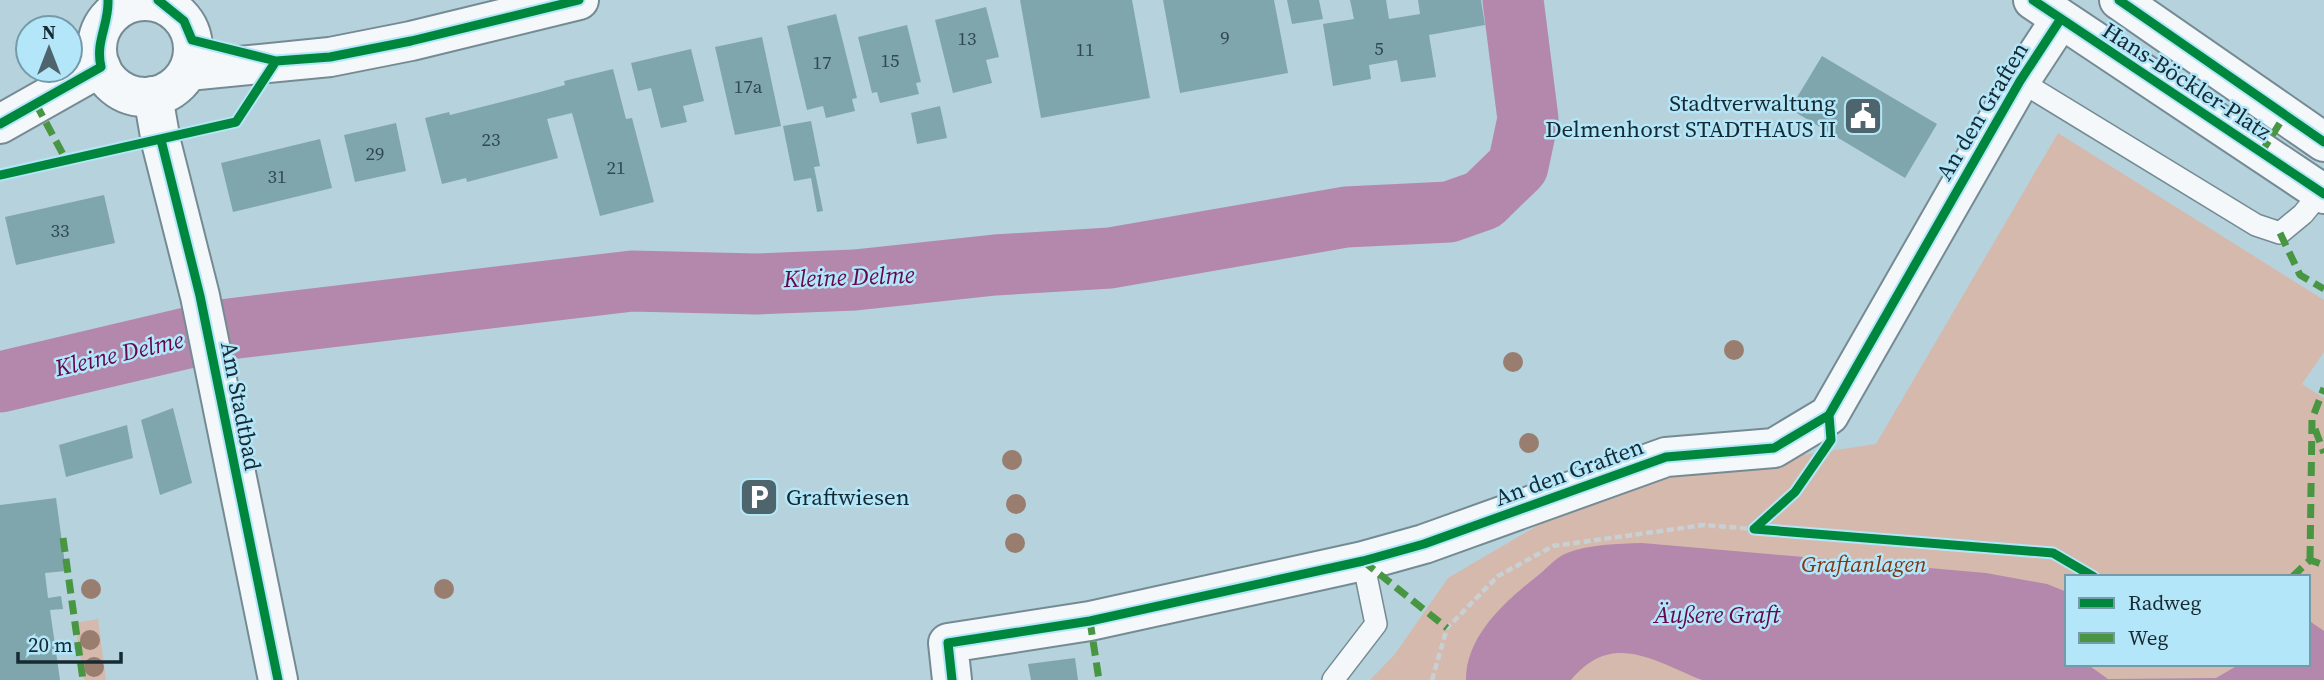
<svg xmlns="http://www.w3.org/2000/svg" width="2324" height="680" viewBox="0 0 2324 680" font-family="'Source Serif 4',serif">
	<rect width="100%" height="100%" fill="#b6d2dd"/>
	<path fill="#d5b9ad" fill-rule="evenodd" d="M2058,133L2324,300V352L2302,384L2324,398V680H1370L1395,654L1448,578L1552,517L1688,472L1876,444ZM2067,577H2308V664H2067Z
		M98,619L106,680H84L75,623Z"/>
	<path fill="#b388ac" d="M1642,543L1986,573L2047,584L2067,592V664H2087L2108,679L2216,678L2240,664H2308V620L2324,631V680H1702C1654,661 1612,630 1571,680H1466C1466,634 1508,599 1541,573C1549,566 1558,556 1567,553C1590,544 1617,544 1642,543Z"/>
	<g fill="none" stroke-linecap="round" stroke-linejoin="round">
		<path stroke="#b388ac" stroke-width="61" d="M0,382L221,330L632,281L756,284L855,280L995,265L1110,258L1346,217L1449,212L1483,200L1518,166L1528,119L1513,0"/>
	</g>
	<path fill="#7fa6ad" d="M1020,0H1132L1150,98L1041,118Z
		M1163,0H1274L1288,73L1180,93Z
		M1287,0H1319L1323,19L1292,24Z
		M1350,0H1386L1389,19L1420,14L1418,0H1481L1485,25L1429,35L1436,77L1401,82L1397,60L1369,65L1371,79L1333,86L1323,24L1354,19Z
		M986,7L999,57L986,60L992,83L953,93L935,20Z
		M836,14L857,98L852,99L855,111L826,118L823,106L807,110L787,26Z
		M907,25L921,82L916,83L919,94L880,103L877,92L872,93L858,37Z
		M762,37L781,126L735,135L715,47Z
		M691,49L704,101L683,106L687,122L661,128L651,88L638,91L631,63Z
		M1822,56L1937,124L1905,178L1790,109Z
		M613,69L626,119L632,118L654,202L600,216L572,113L547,119L558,158L467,182L466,178L442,184L425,118L449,112L450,115L540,92L565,85L564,81Z
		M940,106L947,138L917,144L911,113Z
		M811,121L820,166L814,167L823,211L817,212L811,178L794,181L783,126Z
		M396,123L406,171L355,182L344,135Z
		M320,139L332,188L233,212L221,163Z
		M104,195L115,243L16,265L5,217Z
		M173,408L192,483L160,495L141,420Z
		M127,425L133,458L66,477L59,445Z
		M56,498L66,571L45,573L48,598L61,596L63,609L50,610L60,680H0V505Z
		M1075,658L1078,680H1031L1028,664Z"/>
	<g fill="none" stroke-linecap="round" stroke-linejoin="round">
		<g stroke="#758b93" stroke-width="24">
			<path id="lane" d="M2020,81L2256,225L2280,233L2303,214L2321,192
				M1333,680L1376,624L1363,561"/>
		</g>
		<g stroke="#758b93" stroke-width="42">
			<path id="street" d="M153,96L161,142L200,296L278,680
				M0,124L101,67
				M952,680L948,643L1090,621L1363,561L1424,544L1666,457L1774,448L1829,415L2020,81L2060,20"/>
		</g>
		<g stroke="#758b93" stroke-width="42">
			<path id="secondary" d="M2033,0L2324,194
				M2119,0L2324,142
				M97 49a48 48 0 1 1 96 0a48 48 0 1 1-96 0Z
				M188,71L330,57L411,41L579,0"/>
		</g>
		<path stroke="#c8d0d4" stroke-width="4.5" stroke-dasharray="7 3.5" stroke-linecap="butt" d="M1755,529L1795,492L1809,472
			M1432,680L1447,628L1498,576L1553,546L1704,525L2053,553"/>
		<use href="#lane" stroke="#f4f8fa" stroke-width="21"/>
		<use href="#street" stroke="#f4f8fa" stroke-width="38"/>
		<use href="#secondary" stroke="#f4f8fa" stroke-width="38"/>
		<path stroke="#489542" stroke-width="7" stroke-dasharray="14 7" stroke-linecap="butt" d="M36,104L65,158
			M2261,153L2285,115
			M2280,233L2300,275L2324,289
			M2315,429L2324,453
			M63,538L83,680
			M2310,560L2312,419L2324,388
			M1363,561L1447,628
			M2292,577L2310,560L2324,565
			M1090,621L1099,680"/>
		<g stroke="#b4e6f9" stroke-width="13">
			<path id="cycleway" d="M158,0L184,21L192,40L276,61L330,57L411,41L579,0
				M2033,0L2324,194
				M2119,0L2324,142
				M0,124L101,67C95,41 109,25 108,0
				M161,140L200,296L278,680
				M0,175L236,122L276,61
				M1754,529L2053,553L2094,577
				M1754,529L1795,492L1831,440L1829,415
				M952,680L948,643L1090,621L1363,561L1424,544L1666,457L1774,448L1829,415L2020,81L2060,20"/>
		</g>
		<use href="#cycleway" stroke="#00873e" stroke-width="9"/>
	</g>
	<g fill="#997d6f">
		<circle cx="1734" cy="350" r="10"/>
		<circle cx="1513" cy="362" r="10"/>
		<circle cx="1529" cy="443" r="10"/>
		<circle cx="1012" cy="460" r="10"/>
		<circle cx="1016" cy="504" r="10"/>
		<circle cx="1015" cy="543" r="10"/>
		<circle cx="91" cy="589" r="10"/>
		<circle cx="444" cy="589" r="10"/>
		<circle cx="90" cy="640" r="10"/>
		<circle cx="94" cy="667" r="10"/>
	</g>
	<defs>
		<g id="civic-square" transform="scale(2.0125)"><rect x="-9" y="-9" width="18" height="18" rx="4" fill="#4e656d" stroke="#b4e6f9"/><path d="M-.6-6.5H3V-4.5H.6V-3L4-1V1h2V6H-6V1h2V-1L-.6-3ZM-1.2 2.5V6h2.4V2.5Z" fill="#fff"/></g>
		<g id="parking-square" transform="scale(2.0125)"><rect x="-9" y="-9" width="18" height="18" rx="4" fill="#4e656d" stroke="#b4e6f9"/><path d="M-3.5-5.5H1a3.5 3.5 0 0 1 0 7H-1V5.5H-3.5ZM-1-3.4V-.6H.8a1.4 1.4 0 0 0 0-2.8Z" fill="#fff"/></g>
	</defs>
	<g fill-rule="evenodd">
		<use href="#civic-square" x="1863" y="116"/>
		<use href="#parking-square" x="759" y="497"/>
	</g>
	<g text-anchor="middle" stroke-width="5" stroke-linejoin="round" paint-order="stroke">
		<g font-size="19" fill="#304950">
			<text x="1225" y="44">9</text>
			<text x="967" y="45">13</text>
			<text x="1379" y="55">5</text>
			<text x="1085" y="56">11</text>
			<text x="890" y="67">15</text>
			<text x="822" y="69">17</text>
			<text x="748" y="93">17a</text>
			<text x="491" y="146">23</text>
			<text x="375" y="160">29</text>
			<text x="616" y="174">21</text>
			<text x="277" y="183">31</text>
			<text x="60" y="237">33</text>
		</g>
		<g font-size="23" fill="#162a31" stroke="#b4e6f9">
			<text transform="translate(2187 81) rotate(33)" y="8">Hans-Böckler-Platz</text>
			<text transform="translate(1982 111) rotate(-59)" y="8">An den Graften</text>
			<text transform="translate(241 406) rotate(79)" y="8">Am Stadtbad</text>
			<text transform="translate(1569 472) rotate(-20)" y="8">An den Graften</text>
		</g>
		<g font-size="23" fill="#162a31" stroke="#b4e6f9" text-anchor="end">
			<text x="1836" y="111">Stadtverwaltung<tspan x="1836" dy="26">Delmenhorst STADTHAUS II</tspan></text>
			<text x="786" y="505" text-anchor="start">Graftwiesen</text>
		</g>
		<g font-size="23" font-style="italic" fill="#813715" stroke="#b4e6f9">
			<text x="1864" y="572">Graftanlagen</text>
		</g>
		<g font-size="24" font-style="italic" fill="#65074c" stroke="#b4e6f9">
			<text transform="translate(849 277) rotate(-2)" y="8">Kleine Delme</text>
			<text transform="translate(119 354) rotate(-13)" y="8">Kleine Delme</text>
			<text x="1717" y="623">Äußere Graft</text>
		</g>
	</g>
	<rect x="2065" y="575" width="245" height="91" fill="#b4e6f9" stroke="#759ba9" stroke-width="2"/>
	<rect x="2079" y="598" width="35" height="10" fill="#00873e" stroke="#759ba9" stroke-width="2"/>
	<text x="2128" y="610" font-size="21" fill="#162a31">Radweg</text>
	<rect x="2079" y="633" width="35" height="10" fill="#489542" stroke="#759ba9" stroke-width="2"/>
	<text x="2128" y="645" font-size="21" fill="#162a31">Weg</text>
	<g transform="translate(49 49)"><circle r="33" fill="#b4e6f9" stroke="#759ba9" stroke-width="2"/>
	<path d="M0-5L12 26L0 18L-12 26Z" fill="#4e656d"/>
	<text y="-10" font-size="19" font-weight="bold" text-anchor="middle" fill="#162a31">N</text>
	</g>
	<path d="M18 652v10h103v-10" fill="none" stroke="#162a31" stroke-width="3.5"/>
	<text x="28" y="652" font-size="21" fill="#162a31" stroke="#b4e6f9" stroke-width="5" paint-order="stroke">20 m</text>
</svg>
